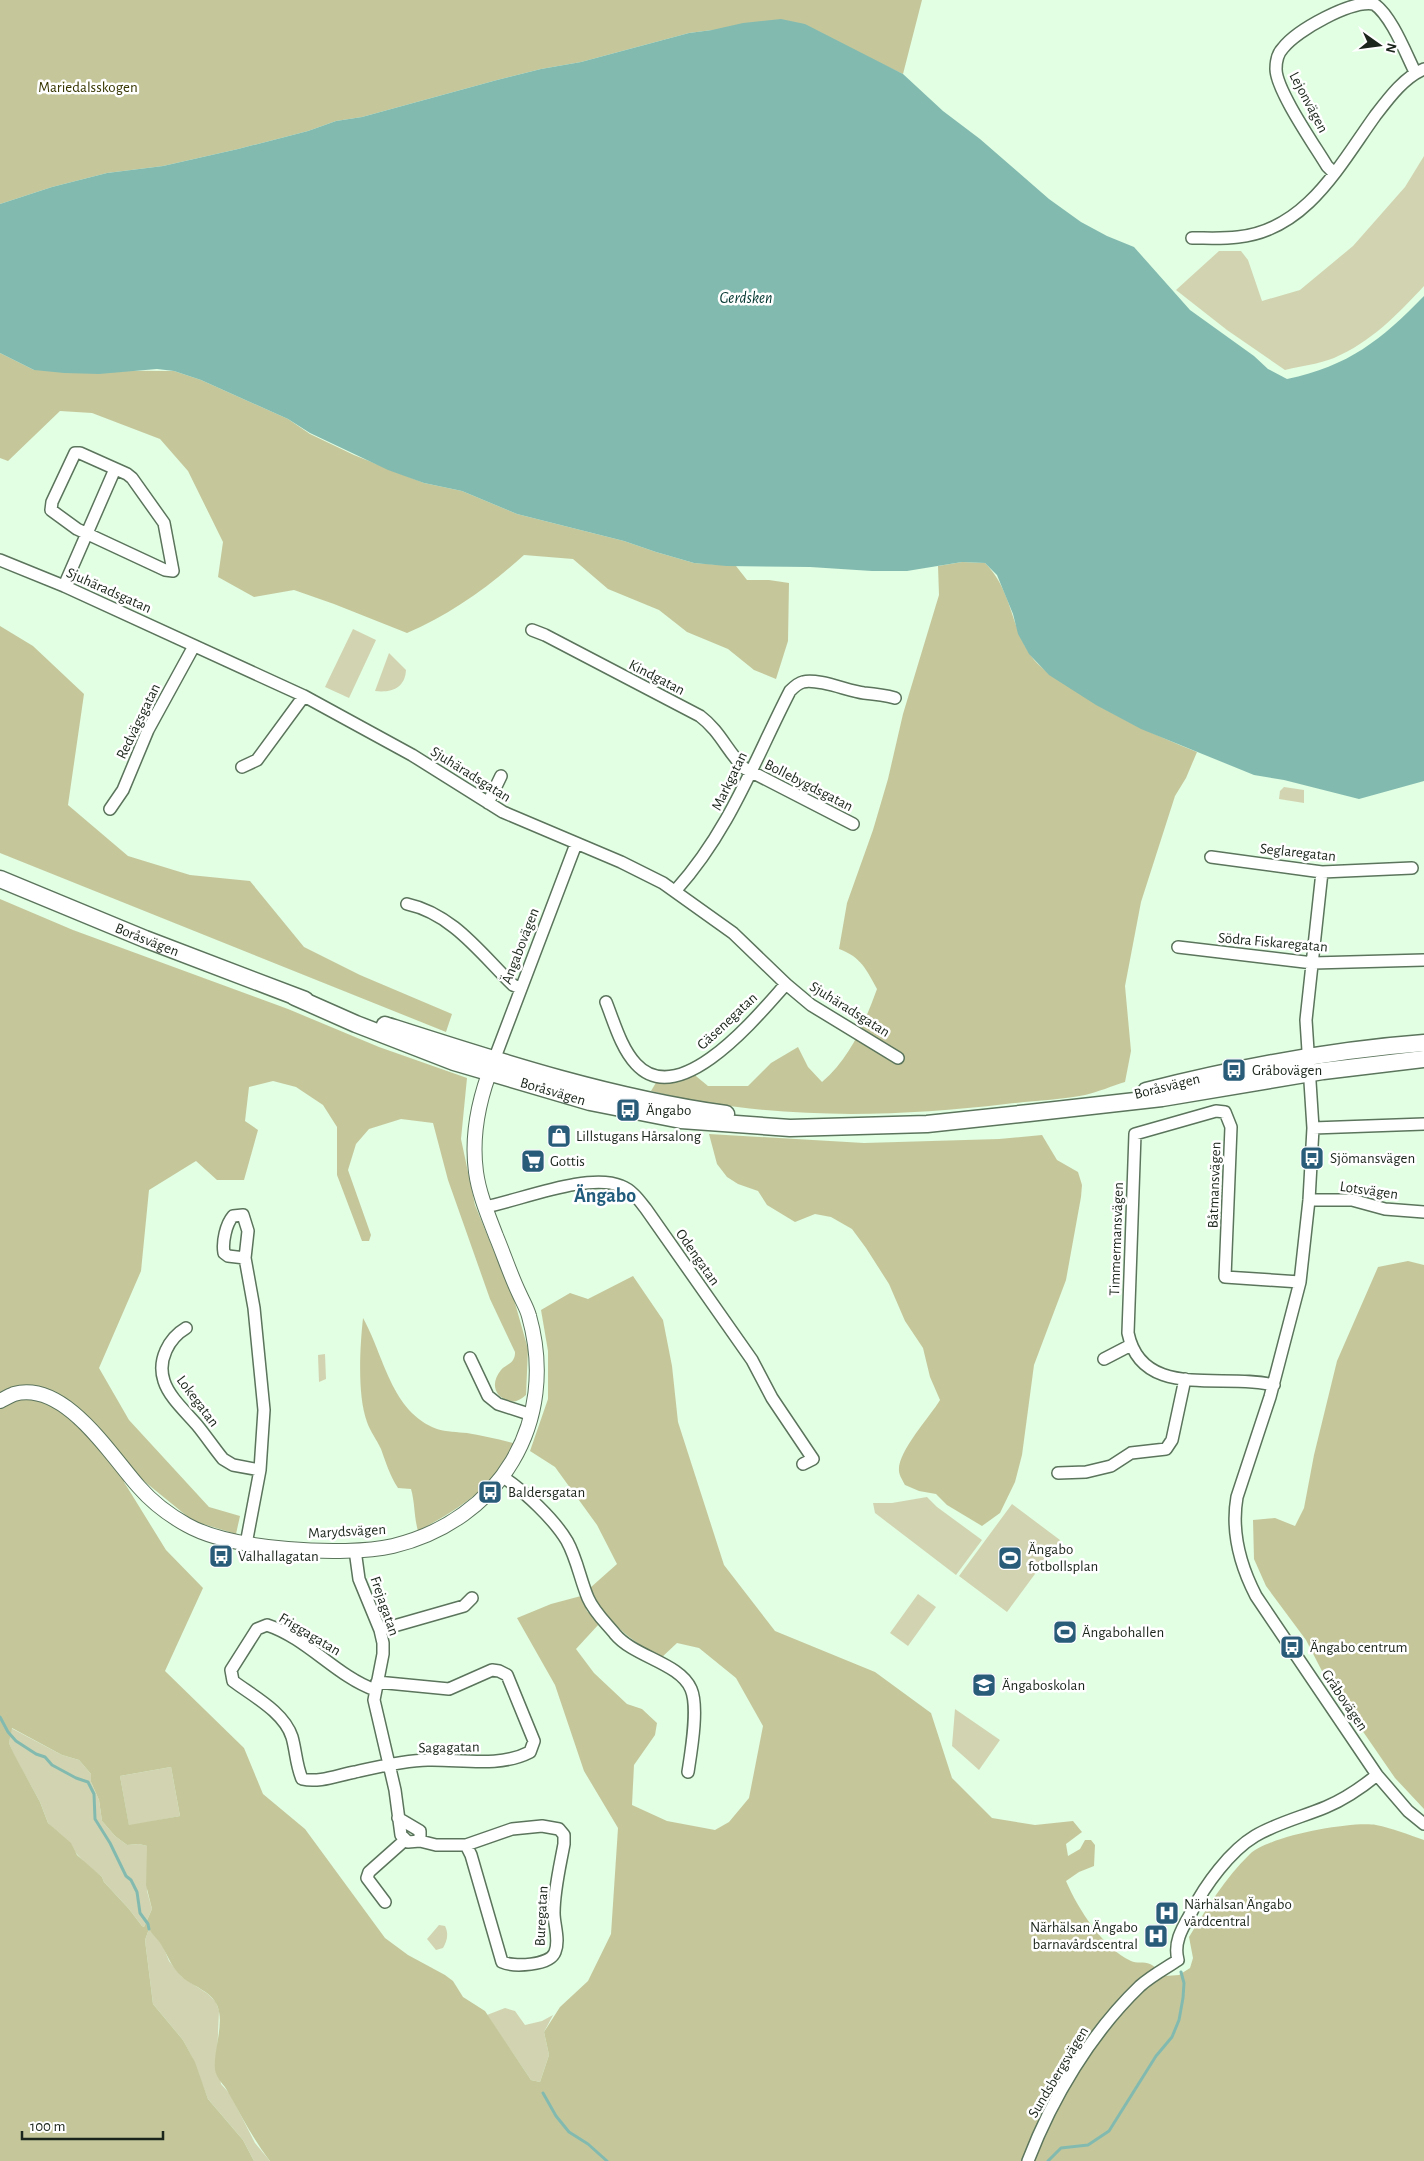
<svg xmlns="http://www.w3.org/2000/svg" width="1424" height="2161" viewBox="0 0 1424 2161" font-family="'Alegreya Sans',sans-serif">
	<rect width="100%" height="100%" fill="#e2fee3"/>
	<path fill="#d2d4b1" d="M1424,156V286C1397,315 1371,342 1334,358C1319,364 1301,366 1285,370L1227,330L1176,290L1219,251H1241L1248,260L1262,301L1300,290L1353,246L1405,187Z
		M353,629L376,640L349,698L325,687Z
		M389,653L406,670C405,688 392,693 375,691Z
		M1284,787L1304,790V803L1279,799L1280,791Z
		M325,1354L326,1379L319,1382L318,1355Z
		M927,1497L937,1507L982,1540L956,1575L875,1513L873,1503H892Z
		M1012,1504L1060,1540L1007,1612L959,1576Z
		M918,1594L936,1607L908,1646L890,1633Z
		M955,1709L1000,1740L979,1770L952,1746Z
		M11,1728L62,1755L79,1760L91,1774V1782L99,1800L102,1821L115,1836L127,1845L139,1844L147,1846V1891L152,1909L144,1927L142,1926L129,1909L104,1882L102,1877L88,1866L48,1823L40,1802L14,1755L9,1743Z
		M171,1767L180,1816L129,1826L120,1776Z
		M439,1925L445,1926C449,1934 447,1941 443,1948L436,1950L427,1939Z
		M149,1929L163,1946L169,1961L182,1977L208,1994L216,2002L219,2011L217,2057L221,2084L230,2094L255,2143L270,2161H254L243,2140L208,2099L192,2057L183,2040L153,2004L145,1940Z
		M505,2008L515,2011L525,2025L542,2021L553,2015L544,2032L549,2055L540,2082L531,2080L487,2015Z"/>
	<path fill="#c5c79b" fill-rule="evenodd" d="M0,0H922L903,74L869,58L712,30L689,33L581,62L541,69L497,80L362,117L336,121L308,131L238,149L163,166L107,173L52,187L0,204Z
		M0,353L34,370L174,371L201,380L288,419L310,434L354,455L424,483L462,491L517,514L624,541L656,552L694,563L736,566L747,580H769L789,583L788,641L776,679L754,670L728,649L687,632L659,610L608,589L573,559L524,555C490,586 450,615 407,633L334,604L294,590L254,597L218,577L223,542L188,471L160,439L92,413L60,411L8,461L0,458Z
		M962,562L985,563C1011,589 1010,622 1028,651C1039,670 1057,678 1075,690C1113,716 1154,735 1197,752L1186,778L1175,796L1141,902L1125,986L1131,1051L1125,1082C1112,1086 1098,1092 1085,1095C1059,1100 1032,1101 1006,1104C889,1118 766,1120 651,1091L663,1071L685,1067L708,1086H748L771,1063L798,1047L808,1067L822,1082C851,1057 864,1024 877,989C866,969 861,957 839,949L847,903L873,830L888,779L903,714L939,595L938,566Z
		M0,626L33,646L84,694L68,805L128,856L190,875L250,881L304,947L360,975L452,1014L446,1032L0,853Z
		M0,899L73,930L288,1009L379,1047L467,1078L461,1139L475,1205L515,1303L528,1349L526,1395C521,1399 516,1403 509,1401C493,1396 491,1382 501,1370C504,1366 511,1364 513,1360C515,1357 515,1354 515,1352L490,1299L448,1180L433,1123L401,1119L369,1129L356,1144L348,1170L371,1235L369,1241H362L337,1175V1127L323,1105L296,1087L273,1081L249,1087L245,1121L258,1130L244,1180H217L196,1161L149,1190L141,1271L99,1368L129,1420L209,1507L240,1516L236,1534L193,1521L134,1473L124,1482L166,1550L203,1588L165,1671L244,1748L263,1794L305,1829L385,1938L408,1955L445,1975L453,1981L463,1997L485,2011L531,2080L540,2082L549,2055L544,2032L560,2007L588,1981L611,1934L618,1828L584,1771L555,1685L517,1618L551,1604L581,1596L587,1611L599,1624L576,1649L594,1673L627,1704L642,1709L657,1723L655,1735L634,1765L632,1805L667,1821L715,1830L729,1822L749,1798L763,1726L736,1678L699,1648L677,1643L661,1658C630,1640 604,1620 590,1588L617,1564L597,1525L555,1467L530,1451L548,1399V1351L541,1310L570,1293L588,1299L633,1276L663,1320L672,1366L678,1422L724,1565L775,1631L875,1672L931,1713L952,1778L992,1818L1035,1825L1073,1821L1082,1832L1066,1844L1068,1856L1080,1849L1085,1840H1091L1095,1845L1094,1866L1079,1872L1066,1881C1078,1909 1103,1948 1131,1961C1136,1964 1144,1961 1150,1964C1155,1966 1160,1973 1165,1976L1179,1975L1190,1968L1193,1958L1189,1937C1207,1908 1225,1878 1250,1854C1269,1836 1351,1821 1376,1825C1392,1828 1409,1835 1424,1840V2161H270C253,2139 242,2117 228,2092C224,2084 217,2080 215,2070C213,2050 225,2024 217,2005C211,1991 192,1986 182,1977C172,1968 169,1958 163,1948C160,1941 153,1936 149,1929L145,1940L153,2004L183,2040L195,2062L208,2099L243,2140L254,2161H0ZM12,1728L62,1755L79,1760L91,1774V1782L99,1800L102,1821L115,1836L127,1845L139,1844L147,1846L146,1885L152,1909L144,1927L142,1926L129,1909L104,1882L102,1877L77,1855L71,1843L48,1823L40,1802L14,1754L9,1743ZM171,1767L180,1816L129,1825L120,1776Z
		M709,1134L864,1143L999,1139L1042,1135L1057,1160L1078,1172L1082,1185L1081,1197L1066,1280L1034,1365L1022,1455L1015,1482L1000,1513L982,1526L947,1505L936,1494L919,1491L905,1485C903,1481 899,1475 899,1471C897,1452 930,1417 940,1400L930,1377L923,1348L905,1321L889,1284L866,1248L852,1229L831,1217L815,1214L795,1222L767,1205L758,1191L738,1184L727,1177L717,1164Z
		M1408,1261L1424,1265V1809L1395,1778L1324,1675L1306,1640L1266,1586L1254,1559L1253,1520L1275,1518L1295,1526L1304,1508L1314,1455L1337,1361L1378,1267Z
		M363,1318C384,1355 391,1412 437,1429C446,1432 458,1432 467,1433C484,1436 499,1439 516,1444C496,1485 458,1510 418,1531C414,1517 415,1503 411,1489L398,1488C390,1476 386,1463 381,1449C377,1440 370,1431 367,1422C357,1395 360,1346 363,1318Z"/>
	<path fill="#83bab0" d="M781,19L805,24L903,74L943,111L980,139L1049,199L1081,222L1107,236L1134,247L1190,310L1254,356L1268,369L1287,379C1349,366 1381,340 1424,296V781L1359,799L1284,780L1254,775L1141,729L1096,705L1049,675L1029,654L1018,634L1013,614L997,575L985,563L962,562L907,571H872L810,567L726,566L694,563L656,552L624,541L517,514L462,491L424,483L388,470L310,433L288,419L201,380L174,371L157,369L99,374L64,373L34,370L0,353V204L52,187L107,173L163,166L238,149L308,131L336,121L362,117L497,80L541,69L581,62L689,33L712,30L743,23Z"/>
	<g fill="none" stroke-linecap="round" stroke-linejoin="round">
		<path stroke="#83bab0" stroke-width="3" d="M0,1717L8,1732L16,1741L36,1754L45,1757L52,1765L76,1778L88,1782L94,1794L95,1819L110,1843L126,1876L131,1880L137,1892L140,1913L148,1924L149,1929
			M543,2093L556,2116L569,2132L588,2144L607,2161
			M1048,2161L1061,2148L1088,2145L1109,2131L1156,2056L1172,2037L1179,2020L1183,1998L1184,1983L1181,1972"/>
		<g stroke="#5b745c" stroke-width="14">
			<path id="minor" d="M1334,173L1327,166C1315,146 1276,90 1276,69C1276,62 1278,53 1283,48C1297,30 1351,0 1374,4C1391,15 1406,54 1415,72
				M1192,238C1207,238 1223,239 1238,237C1306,230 1339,166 1375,116C1388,99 1404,77 1424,69
				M75,453H80L127,474L132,478L164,523L173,571L165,570L77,529L51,510L52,502Z
				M0,560L64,586L304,696L412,755L503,812L621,862L663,883L733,933L786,984L811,1005L898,1058
				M64,586L115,469
				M532,630L545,635L700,716C720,731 727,751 744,768L853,824
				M242,767L257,760L304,696
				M488,803L501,776
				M110,809L123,790L148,730L194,646
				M1211,857L1322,872L1412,868
				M1322,872L1306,1020L1313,1128L1309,1200L1300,1282L1270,1397L1237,1497C1231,1531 1240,1565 1256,1596L1377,1775L1408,1811L1424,1824
				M676,890C730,830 754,761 790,691C793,688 798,683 803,682C818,678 848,691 864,693C875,694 884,695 895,698
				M407,904C453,914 481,954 513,985L520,988
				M1178,947L1313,963L1424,960
				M606,1002C614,1022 621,1048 636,1064C680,1112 759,1014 786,984
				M494,1060L576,844
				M1313,1128L1424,1124
				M1309,1200H1352L1385,1209L1424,1212
				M485,1207C521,1200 589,1172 621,1186C632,1190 639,1200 646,1209L752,1360L772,1398L813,1459L803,1464
				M245,1258L228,1256L224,1253C222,1242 226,1224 233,1216L243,1215L248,1231L245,1258L254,1308L264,1410L260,1470L246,1544
				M186,1328C169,1338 157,1360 164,1381C169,1397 186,1412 197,1425C206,1436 214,1448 223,1459L233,1465L260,1470
				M470,1358L488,1396L498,1404L532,1415
				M1104,1359L1131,1345
				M1274,1385C1223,1372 1142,1401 1128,1333L1135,1134L1216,1111L1225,1112L1231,1127L1225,1277L1300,1282
				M1058,1473L1086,1472L1111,1466L1131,1453L1166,1449L1172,1440L1185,1379
				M503,1477C524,1491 554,1519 567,1541C577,1559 580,1579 588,1598C594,1612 606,1623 615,1634C634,1657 680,1663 691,1689C699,1707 691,1752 688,1772
				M355,1550L359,1579L380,1630L383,1643V1654L374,1700L395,1790L401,1835L408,1842L420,1841L436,1845H466L512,1829L542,1826L559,1829L564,1835V1844C560,1866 554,1890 554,1913C554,1925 560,1940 555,1952C550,1966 513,1967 502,1962L471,1855L466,1845
				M380,1630L464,1606L472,1598
				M375,1690C336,1676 307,1638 267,1625L257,1629L231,1670L233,1681C253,1696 284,1712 292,1737C296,1751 296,1765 302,1779C320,1783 338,1775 355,1772C377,1767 406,1760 428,1760C460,1759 499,1768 530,1752L534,1741L507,1675L499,1671L492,1670L449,1689L377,1682
				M398,1818L420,1831V1841
				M385,1902L367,1878L369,1872L405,1840
				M1028,2161C1052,2098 1091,2033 1140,1986C1151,1976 1166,1968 1178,1960C1173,1942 1183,1927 1192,1911C1205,1885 1230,1851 1255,1836C1277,1823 1302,1817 1326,1807C1345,1799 1361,1788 1377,1775"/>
		</g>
		<g stroke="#5b745c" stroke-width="16">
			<path id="tertiary" d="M0,1401C4,1399 9,1396 14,1394C65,1380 111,1456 139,1487C152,1502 169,1515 187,1525C231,1550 343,1557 393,1546C500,1520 559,1422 529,1316C527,1308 522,1300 519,1293C510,1274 504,1255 496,1236C488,1215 479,1194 476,1172C471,1135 479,1098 493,1063"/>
		</g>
		<g stroke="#5b745c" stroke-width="19">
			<g id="secondary">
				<path id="s1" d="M0,879L145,939L305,1000"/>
				<path id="s2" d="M295,997L356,1024L454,1062L590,1102L681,1120L790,1128L927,1124L1029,1113L1162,1098L1323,1071L1424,1059"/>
				<path d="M385,1025C497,1061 610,1098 726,1114"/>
				<path d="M1146,1091C1237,1068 1330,1050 1424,1043"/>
			</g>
		</g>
		<use href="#minor" stroke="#fff" stroke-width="11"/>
		<use href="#tertiary" stroke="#fff" stroke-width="14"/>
		<use href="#secondary" stroke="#fff" stroke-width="16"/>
	</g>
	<defs>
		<g id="bus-square" transform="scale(1.25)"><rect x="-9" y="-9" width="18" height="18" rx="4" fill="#295c79" stroke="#fff"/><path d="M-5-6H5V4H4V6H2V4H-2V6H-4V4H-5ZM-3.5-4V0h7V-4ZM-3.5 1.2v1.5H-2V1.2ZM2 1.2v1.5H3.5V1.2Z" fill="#fff"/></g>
		<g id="shop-square" transform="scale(1.25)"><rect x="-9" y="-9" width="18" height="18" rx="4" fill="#295c79" stroke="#fff"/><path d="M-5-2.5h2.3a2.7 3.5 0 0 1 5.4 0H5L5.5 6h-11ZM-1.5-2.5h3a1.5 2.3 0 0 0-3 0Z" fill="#fff"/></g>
		<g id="supermarket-square" transform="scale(1.25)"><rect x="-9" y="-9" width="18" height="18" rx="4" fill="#295c79" stroke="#fff"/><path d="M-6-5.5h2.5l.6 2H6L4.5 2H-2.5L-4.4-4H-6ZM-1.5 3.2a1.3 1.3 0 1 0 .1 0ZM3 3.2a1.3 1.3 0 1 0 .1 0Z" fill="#fff"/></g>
		<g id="stadium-square" transform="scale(1.25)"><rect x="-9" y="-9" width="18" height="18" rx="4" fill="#295c79" stroke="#fff"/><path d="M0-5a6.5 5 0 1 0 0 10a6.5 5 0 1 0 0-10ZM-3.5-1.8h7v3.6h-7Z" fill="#fff"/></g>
		<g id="school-square" transform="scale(1.25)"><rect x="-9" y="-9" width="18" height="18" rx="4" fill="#295c79" stroke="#fff"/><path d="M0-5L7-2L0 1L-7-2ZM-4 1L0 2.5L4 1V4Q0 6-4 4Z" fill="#fff"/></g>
		<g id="hospital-square" transform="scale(1.25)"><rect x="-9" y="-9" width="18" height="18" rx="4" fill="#295c79" stroke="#fff"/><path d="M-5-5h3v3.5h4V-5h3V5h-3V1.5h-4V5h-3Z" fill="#fff"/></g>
	</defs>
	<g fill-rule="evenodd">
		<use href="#bus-square" x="1234" y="1070"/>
		<use href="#bus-square" x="628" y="1110"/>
		<use href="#shop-square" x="559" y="1136"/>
		<use href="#bus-square" x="1312" y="1158"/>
		<use href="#supermarket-square" x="533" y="1161"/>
		<use href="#bus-square" x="490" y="1492"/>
		<use href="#bus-square" x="221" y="1556"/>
		<use href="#stadium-square" x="1010" y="1558"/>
		<use href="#stadium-square" x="1065" y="1632"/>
		<use href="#bus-square" x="1292" y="1647"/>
		<use href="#school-square" x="984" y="1685"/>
		<use href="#hospital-square" x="1167" y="1913"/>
		<use href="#hospital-square" x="1156" y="1936"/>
	</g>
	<g text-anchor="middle" stroke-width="5" stroke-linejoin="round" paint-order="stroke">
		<g font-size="15" fill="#363600" stroke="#fff">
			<text x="88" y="92">Mariedalsskogen</text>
		</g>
		<g font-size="15" fill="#1b251b" stroke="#fff">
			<text transform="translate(1309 102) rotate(62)" y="5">Lejonvägen</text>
			<text transform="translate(109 590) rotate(24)" y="5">Sjuhäradsgatan</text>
			<text transform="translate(657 677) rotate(27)" y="5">Kindgatan</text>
			<text transform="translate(138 721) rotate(-64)" y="5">Redvägsgatan</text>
			<text transform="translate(471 774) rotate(32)" y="5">Sjuhäradsgatan</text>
			<text transform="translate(729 781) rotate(-64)" y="5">Markgatan</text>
			<text transform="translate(809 785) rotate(27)" y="5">Bollebygdsgatan</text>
			<text transform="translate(1298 852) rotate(6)" y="5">Seglaregatan</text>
			<text dy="5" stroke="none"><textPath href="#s1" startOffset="159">Boråsvägen</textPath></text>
			<text transform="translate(1273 942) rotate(5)" y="5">Södra Fiskaregatan</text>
			<text transform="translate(520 946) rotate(-69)" y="5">Ängabovägen</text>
			<text transform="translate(850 1009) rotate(32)" y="5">Sjuhäradsgatan</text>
			<text transform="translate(727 1021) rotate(-43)" y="5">Gäsenegatan</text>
			<text transform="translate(1167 1086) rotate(-14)" y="5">Boråsvägen</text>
			<text dy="5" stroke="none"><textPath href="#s2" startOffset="275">Boråsvägen</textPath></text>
			<text transform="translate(1214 1185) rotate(-88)" y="5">Båtmansvägen</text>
			<text transform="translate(1369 1190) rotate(8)" y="5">Lotsvägen</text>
			<text transform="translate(1116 1239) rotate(-88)" y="5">Timmermansvägen</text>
			<text transform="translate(698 1257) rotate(55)" y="5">Odengatan</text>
			<text transform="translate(198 1401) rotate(53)" y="5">Lokegatan</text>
			<text transform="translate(347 1531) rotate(-3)" y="5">Marydsvägen</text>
			<text transform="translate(385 1606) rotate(71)" y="5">Frejagatan</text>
			<text transform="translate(310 1634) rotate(31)" y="5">Friggagatan</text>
			<text transform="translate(1345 1700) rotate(56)" y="5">Gråbovägen</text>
			<text transform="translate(449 1747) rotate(-1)" y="5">Sagagatan</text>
			<text transform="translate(541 1916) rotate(-87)" y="5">Buregatan</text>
			<text transform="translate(1058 2072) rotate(-59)" y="5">Sundsbergsvägen</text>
		</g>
		<g font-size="15" fill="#1b251b" stroke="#fff" text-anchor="start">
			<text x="1252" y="1075">Gråbovägen</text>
			<text x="646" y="1115">Ängabo</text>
			<text x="576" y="1141">Lillstugans Hårsalong</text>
			<text x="1330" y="1163">Sjömansvägen</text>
			<text x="550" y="1166">Gottis</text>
			<text x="508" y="1497">Baldersgatan</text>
			<text x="1028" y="1554">Ängabo<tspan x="1028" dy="17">fotbollsplan</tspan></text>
			<text x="238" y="1561">Valhallagatan</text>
			<text x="1082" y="1637">Ängabohallen</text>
			<text x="1310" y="1652">Ängabo centrum</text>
			<text x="1002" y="1690">Ängaboskolan</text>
			<text x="1184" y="1909">Närhälsan Ängabo<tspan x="1184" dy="17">vårdcentral</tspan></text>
			<text x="1138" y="1932" text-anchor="end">Närhälsan Ängabo<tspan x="1138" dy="17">barnavårdscentral</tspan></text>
		</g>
		<g font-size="16" font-style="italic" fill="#00362f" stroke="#fff">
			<text x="746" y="303">Gerdsken</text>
		</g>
		<g font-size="20" font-weight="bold" fill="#215c7d" stroke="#fff">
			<text x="605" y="1202">Ängabo</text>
		</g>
	</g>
	<g transform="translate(1379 45) rotate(104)" stroke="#ffffff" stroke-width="4" paint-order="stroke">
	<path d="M0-4L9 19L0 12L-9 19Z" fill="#1b251b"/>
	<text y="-8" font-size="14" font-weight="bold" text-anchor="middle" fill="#1b251b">N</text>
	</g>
	<path d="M22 2131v8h141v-8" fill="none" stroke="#1b251b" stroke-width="2.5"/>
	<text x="30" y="2131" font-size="15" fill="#1b251b" stroke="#ffffff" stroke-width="4" paint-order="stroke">100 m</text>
</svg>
